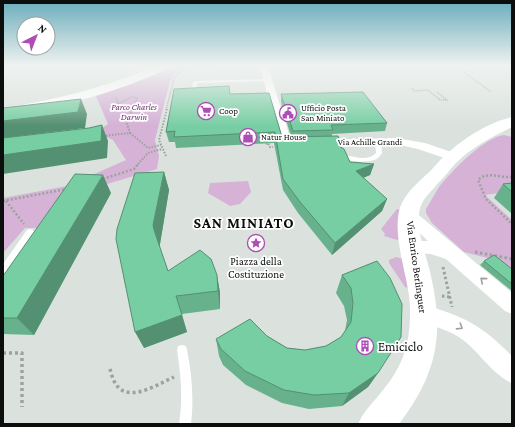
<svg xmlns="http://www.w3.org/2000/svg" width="515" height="427" viewBox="0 0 515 427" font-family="'Crimson Pro',serif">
	<rect width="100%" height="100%" fill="#dbe2de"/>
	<path fill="#d5b2d6" d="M172,66H181L170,81L155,140L159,156L157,169L61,198L39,228H25L3,253V198L67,186L126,160L113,140L106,137L102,128L108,124L96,96L129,85Z
		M504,135L512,137V191L485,195L512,220V275L491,259L464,252L432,223L426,213V209C432,200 436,190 443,182C455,168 485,137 504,135Z
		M248,181L251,192L240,204L230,206L208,193L210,183Z
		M397,209L400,210L399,239L397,240L384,236L385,234L381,229Z
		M396,257L403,259L409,288L405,287L389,263V260Z"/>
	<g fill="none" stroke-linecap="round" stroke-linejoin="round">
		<path stroke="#9da29f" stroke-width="1.5" stroke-dasharray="1 1" stroke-linecap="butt" d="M456,66L491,92
			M412,88L414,91L428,90L440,100H447L437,92
			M116,97L118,104L132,97L137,98L132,110
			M166,110L174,79L184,66"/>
		<path stroke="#9da29f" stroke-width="2" stroke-dasharray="1.5 1.5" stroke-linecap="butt" d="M130,133L148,148L161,145
			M103,136L130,133L127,124L132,109
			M266,144L268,143L270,147H273
			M166,156L159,140L167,109
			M138,164L148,153L162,149"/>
		<path stroke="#9da29f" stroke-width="2.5" stroke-dasharray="2 2" stroke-linecap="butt" d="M512,177C501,178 487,171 478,180L486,199L512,224
			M103,179L134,169L139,163
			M3,201L67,189
			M6,201L24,224"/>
		<path stroke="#9da29f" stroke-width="3" stroke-dasharray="2.5 2.5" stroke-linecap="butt" d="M475,252L512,259
			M443,267L452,307
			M442,296L450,297"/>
		<path stroke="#9da29f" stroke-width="3.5" stroke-dasharray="3 3" stroke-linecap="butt" d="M3,353H22V407
			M110,369C112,376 114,384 120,389C135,400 160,383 174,377"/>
		<path fill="#fff" fill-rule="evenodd" d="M268,79L270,80L269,81L197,83L196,94L194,95L192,94L193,82L195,81Z
			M378,139L381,141L382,153C380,156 378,159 374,160C365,163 346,162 338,157C348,151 364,165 376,153L375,141Z
			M30,229L33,230L34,232L33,234L6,272L3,273V264L27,230Z
			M182,345L186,346L187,350C192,375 194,399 191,424H179C183,399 181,375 177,350L178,346Z"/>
		<path fill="#fff" fill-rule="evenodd" d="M260,66H268L291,141L301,142L303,144L301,146L286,149L282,147L280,145Z
			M396,138L425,143L457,154L459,157L457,160L453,161L418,149L396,144L321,146L317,145L315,143L317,141L321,140Z
			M409,210L414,211L512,293V314L505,311L446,259L431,254L406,252L404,247L406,242L412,241H428L401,215L404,211Z
			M424,305C466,317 481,325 512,356V383C494,376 479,352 463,340C449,329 433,327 417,320L414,314L417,308Z"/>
		<path fill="#fff" fill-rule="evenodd" d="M156,66H171L170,68C116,92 61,108 3,116V108C56,100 106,87 156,66Z
			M512,117V127C492,137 472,147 456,163C450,169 445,177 438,183C432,191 423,198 420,208C416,226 423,247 428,264C445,329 440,370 399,424H358C365,409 374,402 383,390C394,377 403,361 407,344C410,329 411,312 409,296C406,271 390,226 402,203C409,188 423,179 434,167C452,146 484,123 512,117Z"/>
	</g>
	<path fill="#67b18c" d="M189,66H241L189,68Z
		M230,94L282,137H291L281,102V94L387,123L385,131L332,134V136L341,147L350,162L374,164L370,175L363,178L387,199L382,211L332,255L298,213L283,190L274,143L176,148L175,142H169L166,132Z
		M164,172L169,190L160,244V248L168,271L217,275L220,293V309L182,314L187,332L144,348Z
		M512,183V214L494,198L503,184Z
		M111,193L34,335L3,334V276Z
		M377,261L378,373L368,387L342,406L309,409L282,403L246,385L223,365L219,356L216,339L267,336L287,348L305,350L326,346L341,337L345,331L347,320L344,306L336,293L342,275Z
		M484,261L512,269V291L480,265Z"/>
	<path fill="#549072" d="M81,99L87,114L85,128L3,138V121Z
		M102,125L108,141L107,158L3,174V155Z
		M374,164L370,175L353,182L356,171Z
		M164,172L169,190L160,244V249L154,230L153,225Z
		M103,175L111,193L34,335L17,318Z
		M387,199L382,211L332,255L335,243Z
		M217,275L220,293V309L218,291Z
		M176,296L187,332L144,348L135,332Z
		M378,373L368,387L342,406L349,393Z"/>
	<path fill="#78cea3" stroke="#549072" d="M229,86L230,94L269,93L282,137L338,136L341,144L339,146L344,149L350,162L374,164L356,171L387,199L335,243L300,202L283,179L275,132L174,137L175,131L166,132L174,89Z
		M363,92L387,123L331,125L333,130L293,131L281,94Z
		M81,99L78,112L3,121V108Z
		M102,125L101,141L3,155V138L89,128Z
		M164,172L153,225L154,230L168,271L200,250L211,259L217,275L218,291L176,296L182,315L135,332L116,239L117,229L135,173Z
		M75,174L103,175L17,318H3V276Z
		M512,183V192L503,184Z
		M494,255L512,269V284L484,261Z
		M377,261L390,278L402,304L401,337L378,373L349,393L314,395L284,390L245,371L221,349L216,339L250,319L267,336L287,348L305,350L326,346L341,337L351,322L353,303L351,288L342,275Z"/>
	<defs><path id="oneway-chevron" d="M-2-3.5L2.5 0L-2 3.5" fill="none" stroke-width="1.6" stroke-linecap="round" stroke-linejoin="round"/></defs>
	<g stroke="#9e9f9e">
		<use href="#oneway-chevron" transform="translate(483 280) rotate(-140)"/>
		<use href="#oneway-chevron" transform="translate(460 327) rotate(32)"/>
	</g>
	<linearGradient id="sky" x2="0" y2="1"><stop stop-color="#69adbc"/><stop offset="0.52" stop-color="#eff2f0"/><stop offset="1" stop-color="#eff2f0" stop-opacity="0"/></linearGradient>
	<rect width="515" height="126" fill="url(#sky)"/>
	<defs>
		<g id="supermarket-ring" transform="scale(0.9)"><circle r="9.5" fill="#fff" stroke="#ae4db5" stroke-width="1.5"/><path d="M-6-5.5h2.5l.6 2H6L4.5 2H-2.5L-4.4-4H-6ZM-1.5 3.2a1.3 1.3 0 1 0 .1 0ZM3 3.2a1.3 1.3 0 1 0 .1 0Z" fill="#ae4db5"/></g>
		<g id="civic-ring" transform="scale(0.9)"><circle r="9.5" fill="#fff" stroke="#ae4db5" stroke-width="1.5"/><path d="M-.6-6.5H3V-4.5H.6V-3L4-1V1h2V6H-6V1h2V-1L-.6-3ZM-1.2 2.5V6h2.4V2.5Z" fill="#ae4db5"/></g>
		<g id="shop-ring" transform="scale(0.9)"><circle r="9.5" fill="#fff" stroke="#ae4db5" stroke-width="1.5"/><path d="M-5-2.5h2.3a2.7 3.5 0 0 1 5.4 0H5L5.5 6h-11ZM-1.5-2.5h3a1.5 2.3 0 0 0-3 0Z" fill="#ae4db5"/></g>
		<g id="sight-ring" transform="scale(0.9)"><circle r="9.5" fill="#fff" stroke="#ae4db5" stroke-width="1.5"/><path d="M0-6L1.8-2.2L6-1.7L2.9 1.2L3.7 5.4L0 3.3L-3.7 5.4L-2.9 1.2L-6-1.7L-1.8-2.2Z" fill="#ae4db5"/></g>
		<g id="building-ring" transform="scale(0.9)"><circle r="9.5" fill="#fff" stroke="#ae4db5" stroke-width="1.5"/><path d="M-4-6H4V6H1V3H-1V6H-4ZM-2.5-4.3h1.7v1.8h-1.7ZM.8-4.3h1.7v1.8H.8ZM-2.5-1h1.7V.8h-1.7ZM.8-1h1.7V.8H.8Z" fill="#ae4db5"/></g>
	</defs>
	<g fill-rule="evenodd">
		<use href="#supermarket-ring" x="206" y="111"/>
		<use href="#civic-ring" x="288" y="113"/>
		<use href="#shop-ring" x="248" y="137"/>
		<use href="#sight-ring" x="256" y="243"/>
		<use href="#building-ring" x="365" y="346"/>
	</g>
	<g text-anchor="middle" stroke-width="3.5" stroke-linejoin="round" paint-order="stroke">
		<g font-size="9" font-style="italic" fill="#6f2b74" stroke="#fff">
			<text x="134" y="110">Parco Charles<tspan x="134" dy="10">Darwin</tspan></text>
		</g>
		<g font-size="9" fill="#0c0e0d" stroke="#fff" text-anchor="start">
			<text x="301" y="111">Ufficio Posta<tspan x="301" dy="10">San Miniato</tspan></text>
			<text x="219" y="114">Coop</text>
			<text x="261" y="140">Natur House</text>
		</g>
		<g font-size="9" fill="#0c0e0d" stroke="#fff">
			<text x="370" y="145">Via Achille Grandi</text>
		</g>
		<g font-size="11" fill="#0c0e0d" stroke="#fff">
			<text x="256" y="265">Piazza della<tspan x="256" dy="13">Costituzione</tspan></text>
		</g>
		<g font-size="11" fill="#0c0e0d" stroke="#fff">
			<text transform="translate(417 267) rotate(82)" y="4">Via Enrico Berlinguer</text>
		</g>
		<g font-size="13" fill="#0c0e0d" stroke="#fff" text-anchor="start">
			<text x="378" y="351">Emiciclo</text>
		</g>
		<g font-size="15" font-weight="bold" letter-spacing="1" fill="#0c0e0d" stroke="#fff">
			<text x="244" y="228">SAN MINIATO</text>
		</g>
	</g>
	<rect width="515" height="427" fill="none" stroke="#0c0e0d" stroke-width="8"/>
	<g transform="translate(36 36) rotate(42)"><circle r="19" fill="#ffffff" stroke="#9e9f9e"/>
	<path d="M0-3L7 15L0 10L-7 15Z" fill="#ae4db5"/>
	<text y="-6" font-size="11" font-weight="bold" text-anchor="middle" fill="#0c0e0d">N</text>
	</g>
</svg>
